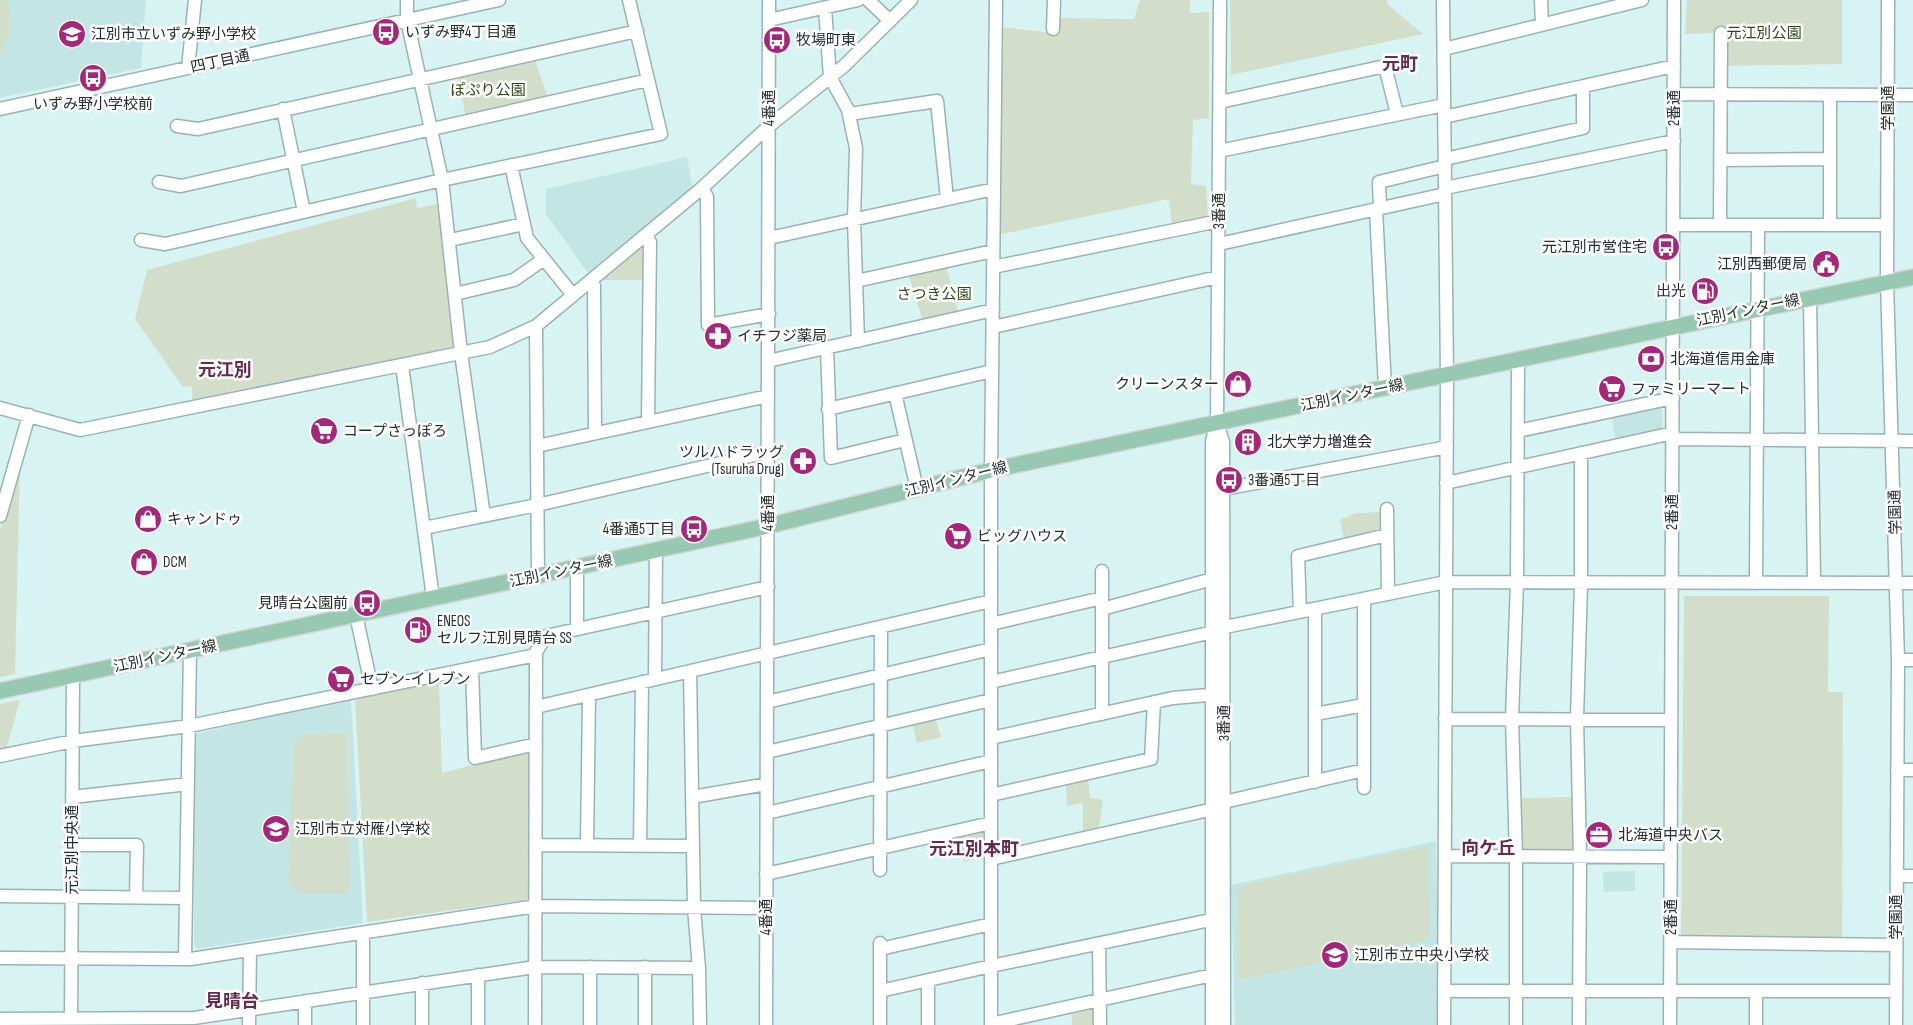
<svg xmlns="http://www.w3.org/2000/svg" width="1913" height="1025" viewBox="0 0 1913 1025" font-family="'Sofia Sans Condensed','Noto Sans JP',sans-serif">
	<rect width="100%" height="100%" fill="#d8f4f2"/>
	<path fill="#c3e6e5" d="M0,0H146L141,68L0,98Z
		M687,157L693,189L588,273L546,214V189Z
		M1662,402L1663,432L1616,443L1611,413Z
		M351,699L363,923L197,949L194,944V734Z
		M1436,841L1439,1025H1235L1231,885Z
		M1635,871V891L1604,892L1603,872Z"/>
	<path fill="#d2dec9" d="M0,0H8L10,33L0,53Z
		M1140,0H1190V13L1209,12V118L1193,120L1191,184L1206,186L1208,219L1172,226L1169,199L998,235L1002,27L1058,34L1060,18L1134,19Z
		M1230,0H1387V4L1423,34L1231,75Z
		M1687,0H1842V64L1725,66V33L1685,34Z
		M534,56L548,99L466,118L457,72Z
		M416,198L417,208L438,204L455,349L192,403V386L183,387L135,319L147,270Z
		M641,245L645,250L643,280H602L608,271Z
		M946,265L958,312L922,319L909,275Z
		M20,465L15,674L0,677V529Z
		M1382,512V531L1344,540L1340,520L1356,513Z
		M1684,596H1829L1828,692H1843L1842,937L1681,936Z
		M439,683L442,773L525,751L529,754L531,897L524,900L367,922L355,697Z
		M20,700L6,750L0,751V704Z
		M935,717L941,737L917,743L912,723Z
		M347,733L349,894L300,893L288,881L294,743L304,735Z
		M1088,778L1090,798L1103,800L1099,829L1083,831V803L1067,806L1066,783Z
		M1573,797L1575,849L1572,852L1525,851L1520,849L1522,798Z
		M979,830L984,834L983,857L964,862L958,834Z
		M1428,846L1429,939L1238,980L1237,893L1243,885Z
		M1094,1009L1097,1025H1072V1014Z"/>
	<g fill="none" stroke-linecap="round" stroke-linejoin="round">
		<g stroke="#99b3b1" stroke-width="15">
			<path id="minor" d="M407,0V20L442,180L461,353L484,516
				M868,0L890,21
				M1443,0L1447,375L1444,1025
				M1541,0L1542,25
				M1888,0L1887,282L1898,660L1896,1025
				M825,8L830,77L848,110L856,148L854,220L858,341
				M769,20L858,0
				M1053,29L1054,0
				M1444,49L1642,0
				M188,68L195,0
				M1674,94L1913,95
				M1830,95V225
				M1220,102L1385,66L1397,114
				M0,109L499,0
				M283,109L304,212
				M849,114L937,101L947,199
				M1444,117L1674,66
				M177,126L198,129L637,31
				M1219,151L1444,105
				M1445,159L1583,128V86
				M1720,160L1830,159
				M511,165L527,238L573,295
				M159,182L181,186L648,80
				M702,188L707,197L708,325L769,314
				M1445,188L1674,141
				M1380,208L1379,182L1445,166
				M1376,209L1385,388
				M1673,225H1887
				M1720,225L1721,33
				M646,235L650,242L648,422
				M769,238L994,189
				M141,240L165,244L442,180L661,134L629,0
				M450,240L524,224
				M1219,244L1445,194
				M993,267L1219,221
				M591,280L594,286L595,433
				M856,281L993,251
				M455,294L514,280L544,259
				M1810,298L1814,582
				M536,326L538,576
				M993,327L1218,277
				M827,348L831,458L905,440
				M768,361L993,310
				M402,365L433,598
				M895,393L917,489
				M0,408L80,430L490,347L536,326L702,188L769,126L844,66L911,0
				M828,409L992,371
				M1217,423L1223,442L1224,1025
				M1518,431L1673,398
				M1673,439L1913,441
				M537,446L768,396
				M1446,483L1673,433
				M1224,489L1447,447
				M1387,509L1388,594
				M0,516L29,415
				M424,528L537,505L768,452
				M577,567V629
				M1756,583L1758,225
				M1364,599V788
				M1102,609L1220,577
				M1300,612L1298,556L1387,535
				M356,615L372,689
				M991,624L1102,598
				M1225,627L1446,582L1913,583
				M1898,660H1913
				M472,668L475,758L536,744
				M690,671L694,908L699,968L700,1025
				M655,679L656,550
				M991,682L1213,632
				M767,702L991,649
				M536,707L991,601
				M1102,714V571
				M1315,714L1364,705
				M1445,719L1671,720
				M991,738L1173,698L1219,694
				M767,752L991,700
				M0,756L73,741L189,726L536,655
				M1897,770H1913
				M1315,782V609
				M991,795L1151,759L1154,702
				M72,797L188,784
				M692,797L767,784
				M1224,802L1364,770
				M767,813L991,761
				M72,845H137L136,897
				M536,845L693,846
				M587,845L589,695
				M640,846L642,682
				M1445,856L1671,857
				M991,859L1218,808
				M880,870L881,627
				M766,874L991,823
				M1897,876H1913
				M0,896L186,898
				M363,933V1025
				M1671,942L1896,945
				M1099,944L1100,1025
				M880,949L991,924
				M0,958L191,959L536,906L766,908
				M185,959L190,650
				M422,983V1025
				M880,991L991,966L1220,918
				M1444,991H1896
				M0,1019L194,1018L535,967L699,968
				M991,1024L1212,975
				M71,1025L73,675
				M249,1025L250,950
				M305,1025V1001
				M478,1025V975
				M535,1025L536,652L546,636L768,587
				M590,1025V967
				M645,1025V967
				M766,1025L769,0
				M880,1025V943
				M928,1025V980
				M991,1025V470L996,0
				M1212,1025V441L1217,423L1220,0
				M1516,1025V857L1512,718L1517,583L1518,360
				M1579,1025L1580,857L1577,718L1581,584V453
				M1670,1025L1674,0
				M1756,1025V992"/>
		</g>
		<g stroke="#d3d5d5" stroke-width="18">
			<path id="major" d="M0,691L768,526L991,470L1913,277"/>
		</g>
		<use href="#minor" stroke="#fff" stroke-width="12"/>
		<use href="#major" stroke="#96c8b2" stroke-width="15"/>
	</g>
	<defs>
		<g id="bus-disc" transform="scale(1.4375)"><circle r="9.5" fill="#a52779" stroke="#fff"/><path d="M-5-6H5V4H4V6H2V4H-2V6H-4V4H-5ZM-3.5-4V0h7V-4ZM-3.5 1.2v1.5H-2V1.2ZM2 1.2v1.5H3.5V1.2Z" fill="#fff"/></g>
		<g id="school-disc" transform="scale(1.4375)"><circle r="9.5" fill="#a52779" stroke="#fff"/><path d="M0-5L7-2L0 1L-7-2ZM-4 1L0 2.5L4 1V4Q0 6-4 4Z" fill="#fff"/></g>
		<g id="civic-disc" transform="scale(1.4375)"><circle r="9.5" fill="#a52779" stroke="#fff"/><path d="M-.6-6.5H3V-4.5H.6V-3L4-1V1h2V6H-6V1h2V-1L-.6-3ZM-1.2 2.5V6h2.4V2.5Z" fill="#fff"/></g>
		<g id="fuel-disc" transform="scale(1.4375)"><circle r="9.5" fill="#a52779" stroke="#fff"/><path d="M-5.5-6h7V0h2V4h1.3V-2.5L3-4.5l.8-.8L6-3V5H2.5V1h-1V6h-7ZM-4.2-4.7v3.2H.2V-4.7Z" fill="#fff"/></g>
		<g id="pharmacy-disc" transform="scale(1.4375)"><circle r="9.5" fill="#a52779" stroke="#fff"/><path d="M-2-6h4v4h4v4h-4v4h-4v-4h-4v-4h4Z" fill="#fff"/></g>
		<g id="bank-disc" transform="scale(1.4375)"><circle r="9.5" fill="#a52779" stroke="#fff"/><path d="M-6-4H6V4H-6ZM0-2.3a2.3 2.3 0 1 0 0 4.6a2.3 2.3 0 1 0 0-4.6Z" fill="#fff"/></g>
		<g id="shop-disc" transform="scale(1.4375)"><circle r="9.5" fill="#a52779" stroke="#fff"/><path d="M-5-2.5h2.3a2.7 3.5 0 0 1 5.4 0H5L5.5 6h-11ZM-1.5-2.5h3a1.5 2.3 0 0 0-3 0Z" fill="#fff"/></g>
		<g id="supermarket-disc" transform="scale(1.4375)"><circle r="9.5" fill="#a52779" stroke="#fff"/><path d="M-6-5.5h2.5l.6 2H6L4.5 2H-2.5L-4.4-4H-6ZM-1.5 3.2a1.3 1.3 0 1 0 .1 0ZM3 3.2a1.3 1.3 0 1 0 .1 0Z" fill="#fff"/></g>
		<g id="building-disc" transform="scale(1.4375)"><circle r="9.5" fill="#a52779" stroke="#fff"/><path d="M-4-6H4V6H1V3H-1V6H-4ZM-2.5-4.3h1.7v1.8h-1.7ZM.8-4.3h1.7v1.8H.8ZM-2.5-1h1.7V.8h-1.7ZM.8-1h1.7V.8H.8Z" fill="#fff"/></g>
		<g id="office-disc" transform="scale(1.4375)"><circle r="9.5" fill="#a52779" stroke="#fff"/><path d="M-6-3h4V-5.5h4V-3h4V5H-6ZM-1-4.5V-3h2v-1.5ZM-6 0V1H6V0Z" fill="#fff"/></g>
	</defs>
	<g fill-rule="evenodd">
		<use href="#bus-disc" x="386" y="32"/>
		<use href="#school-disc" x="72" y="34"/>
		<use href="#bus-disc" x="777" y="40"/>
		<use href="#bus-disc" x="93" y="78"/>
		<use href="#bus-disc" x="1666" y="247"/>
		<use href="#civic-disc" x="1826" y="264"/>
		<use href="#fuel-disc" x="1705" y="291"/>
		<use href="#pharmacy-disc" x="718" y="336"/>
		<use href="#bank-disc" x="1651" y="359"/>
		<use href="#shop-disc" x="1238" y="384"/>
		<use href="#supermarket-disc" x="1612" y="389"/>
		<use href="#supermarket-disc" x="324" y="431"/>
		<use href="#building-disc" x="1248" y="442"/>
		<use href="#pharmacy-disc" x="803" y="461"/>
		<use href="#bus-disc" x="1229" y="480"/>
		<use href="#shop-disc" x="148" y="519"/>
		<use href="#bus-disc" x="694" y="529"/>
		<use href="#supermarket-disc" x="958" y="536"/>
		<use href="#shop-disc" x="144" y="562"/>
		<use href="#bus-disc" x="367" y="603"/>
		<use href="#fuel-disc" x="418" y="630"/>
		<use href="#supermarket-disc" x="341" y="679"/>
		<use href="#school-disc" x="276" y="829"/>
		<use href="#office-disc" x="1599" y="835"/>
		<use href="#school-disc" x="1335" y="955"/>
	</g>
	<g text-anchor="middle" stroke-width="5" stroke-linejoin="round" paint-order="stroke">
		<g font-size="15" fill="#232d2d" stroke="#fff" text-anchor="start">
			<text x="405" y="37">いずみ野4丁目通</text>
			<text x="91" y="39">江別市立いずみ野小学校</text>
			<text x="796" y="45">牧場町東</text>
			<text x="93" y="109" text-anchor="middle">いずみ野小学校前</text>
			<text x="1647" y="252" text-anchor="end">元江別市営住宅</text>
			<text x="1807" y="269" text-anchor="end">江別西郵便局</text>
			<text x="1686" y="296" text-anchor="end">出光</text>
			<text x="737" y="341">イチフジ薬局</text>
			<text x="1670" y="364">北海道信用金庫</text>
			<text x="1219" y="389" text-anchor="end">クリーンスター</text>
			<text x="1631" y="394">ファミリーマート</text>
			<text x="343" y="436">コープさっぽろ</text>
			<text x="1267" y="447">北大学力増進会</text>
			<text x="784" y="457" text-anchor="end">ツルハドラッグ<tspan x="784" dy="17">(Tsuruha Drug)</tspan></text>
			<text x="1248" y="485">3番通5丁目</text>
			<text x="167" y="524">キャンドゥ</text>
			<text x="675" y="534" text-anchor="end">4番通5丁目</text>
			<text x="977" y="541">ビッグハウス</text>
			<text x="163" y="567">DCM</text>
			<text x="348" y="608" text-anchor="end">見晴台公園前</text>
			<text x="437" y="626">ENEOS<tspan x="437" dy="17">セルフ江別見晴台 SS</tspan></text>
			<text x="360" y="684">セブン-イレブン</text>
			<text x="295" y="834">江別市立対雁小学校</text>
			<text x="1618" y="840">北海道中央バス</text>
			<text x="1354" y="960">江別市立中央小学校</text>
		</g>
		<g font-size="15" fill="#2e4618" stroke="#fff">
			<text x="1764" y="38">元江別公園</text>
			<text x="488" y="95">ぽぷり公園</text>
			<text x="934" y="299">さつき公園</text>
		</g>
		<g font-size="15" fill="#232d2d" stroke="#fff">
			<text transform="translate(220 61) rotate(-12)" y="5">四丁目通</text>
			<text transform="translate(769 108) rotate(-90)" y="5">4番通</text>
			<text transform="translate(1674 108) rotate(-90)" y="5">2番通</text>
			<text transform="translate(1888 108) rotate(-90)" y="5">学園通</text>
			<text transform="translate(1219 211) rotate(-90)" y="5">3番通</text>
			<text transform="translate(1748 310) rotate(-12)" y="5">江別インター線</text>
			<text transform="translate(1352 395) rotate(-12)" y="5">江別インター線</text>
			<text transform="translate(956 479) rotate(-14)" y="5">江別インター線</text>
			<text transform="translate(1672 512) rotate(-90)" y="5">2番通</text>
			<text transform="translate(1895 512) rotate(-91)" y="5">学園通</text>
			<text transform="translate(768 513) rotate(-90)" y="5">4番通</text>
			<text transform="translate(561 571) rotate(-12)" y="5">江別インター線</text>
			<text transform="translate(165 656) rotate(-12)" y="5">江別インター線</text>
			<text transform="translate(1224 723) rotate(-89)" y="5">3番通</text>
			<text transform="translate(72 850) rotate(-90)" y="5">元江別中央通</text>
			<text transform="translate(766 917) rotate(-90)" y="5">4番通</text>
			<text transform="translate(1671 917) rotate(-90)" y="5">2番通</text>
			<text transform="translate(1896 917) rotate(-90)" y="5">学園通</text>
		</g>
		<g font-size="18" font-weight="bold" fill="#672a4f" stroke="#fff">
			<text x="1400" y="70">元町</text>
			<text x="225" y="376">元江別</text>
			<text x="1488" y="854">向ケ丘</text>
			<text x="974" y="855">元江別本町</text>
			<text x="232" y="1007">見晴台</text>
		</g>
	</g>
</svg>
